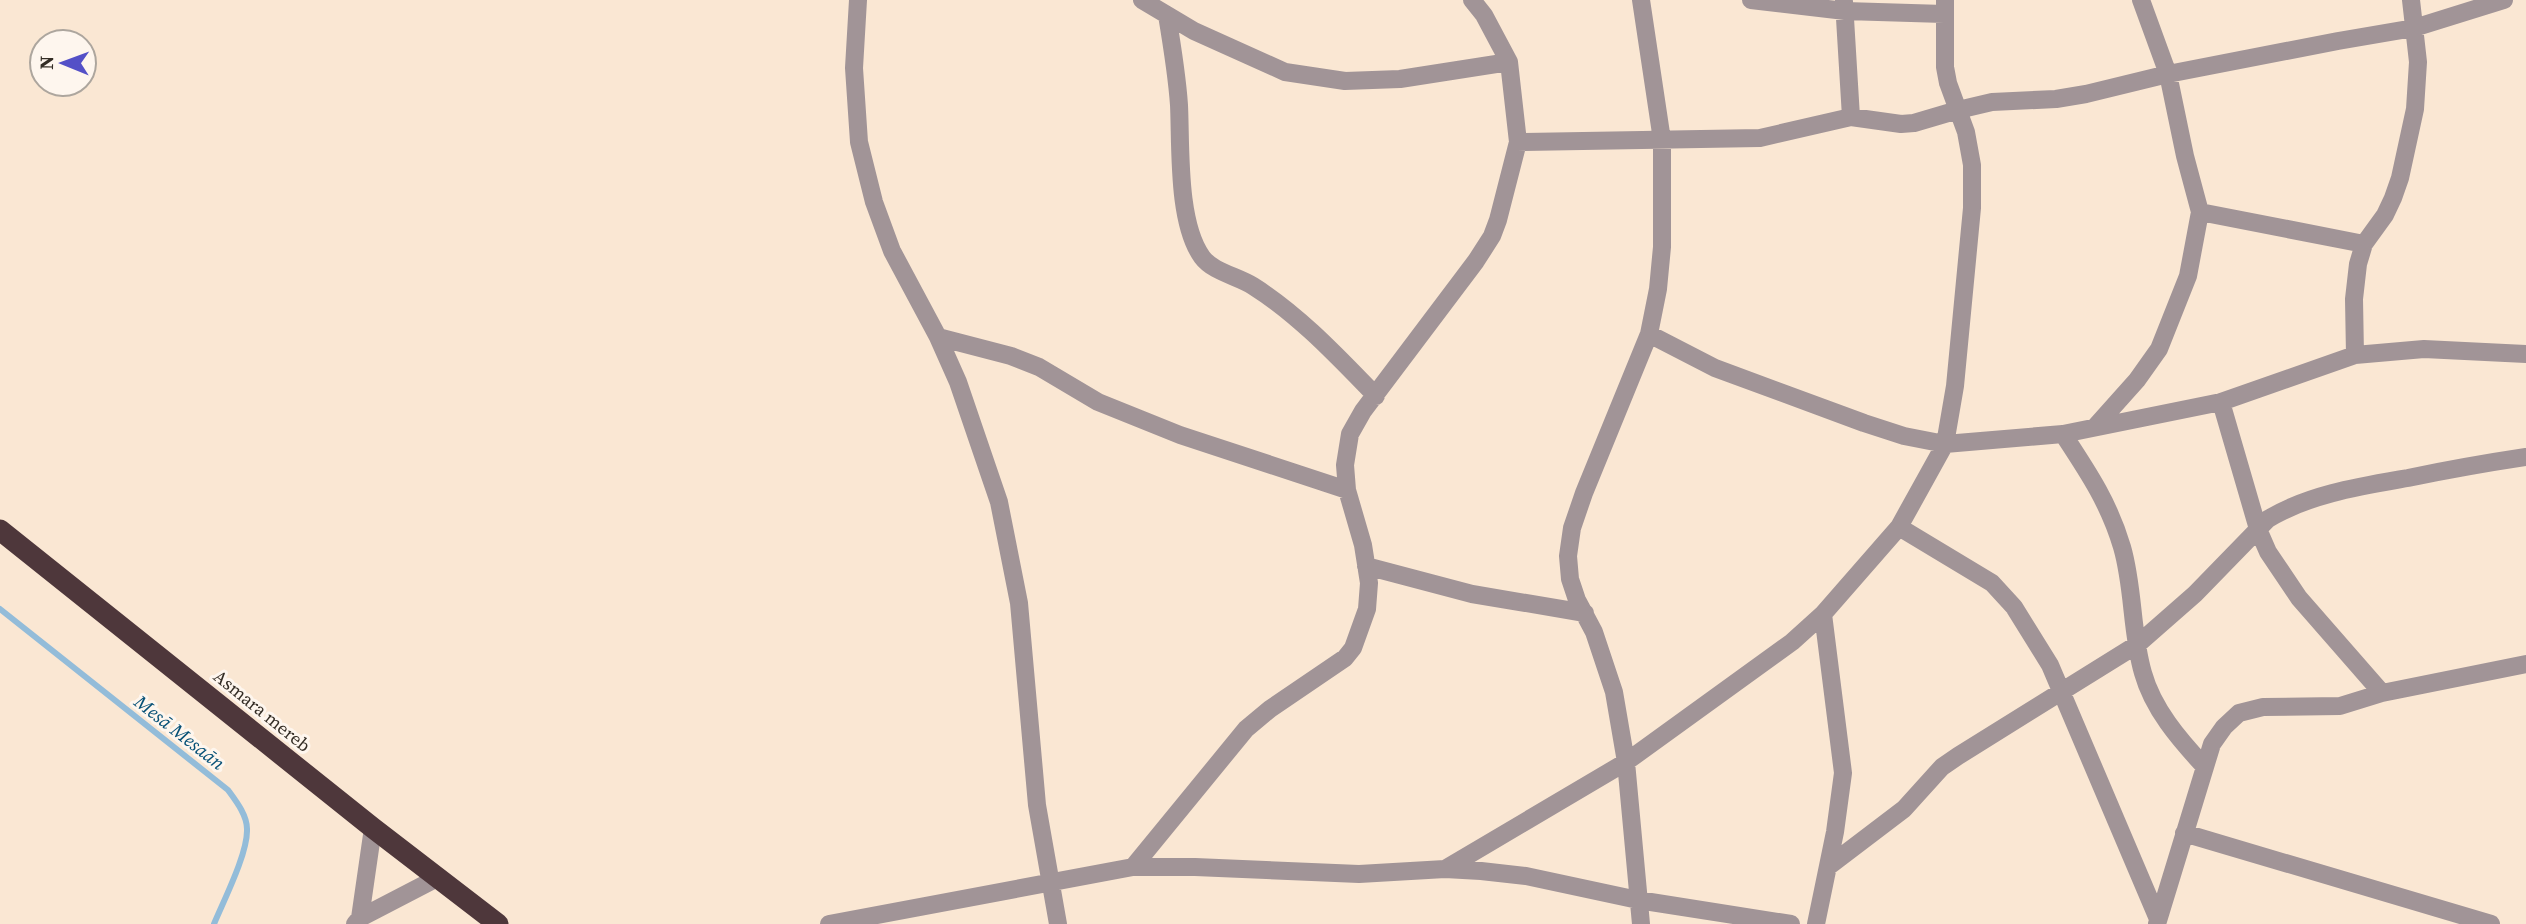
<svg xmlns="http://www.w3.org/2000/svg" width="2526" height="924" viewBox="0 0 2526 924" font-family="'Source Serif 4',serif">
	<rect width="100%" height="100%" fill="#fae7d3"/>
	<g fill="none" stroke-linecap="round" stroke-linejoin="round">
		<path stroke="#93bcd9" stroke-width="6" d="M0,609L228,790C236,801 247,815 247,829C248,853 224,900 214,924"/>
		<path stroke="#a19497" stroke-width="18" d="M858,0L854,68L859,142L874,202L892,251L938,337L958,382L999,502L1019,603L1037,805L1058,924
			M1142,0L1194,31L1285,72L1345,81L1400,79L1509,62
			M1641,0L1662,140V247L1658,289L1649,334L1584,493L1572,528L1568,556L1570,579L1577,600L1594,632L1614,692L1626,762L1641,924
			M1751,0L1845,11L1944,14
			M1844,2L1851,117
			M1167,15C1172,45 1177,75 1179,105C1181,147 1177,222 1202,257C1213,272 1237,276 1253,286C1299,315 1338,357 1376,396
			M1518,142L1760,138L1851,117L1901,124L1914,123L1958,110L1992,102L2056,99L2086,94L2168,74L2338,41L2414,28L2504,0
			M2200,212L2364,244
			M1649,334L1715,368L1864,423L1904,436L1945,444L2063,434L2221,402L2355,355L2424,349L2526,354
			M938,337L1011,356L1039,367L1098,402L1180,435L1347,490
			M2355,355L2354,299L2358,264L2364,244L2385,215L2393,198L2400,178L2415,109L2418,62L2411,0
			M2221,402L2258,529L2268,552L2299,598L2382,693
			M2095,427L2137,380L2159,349L2188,276L2200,212L2185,156L2168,74L2141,0
			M2063,434C2088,472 2109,503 2122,547C2134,588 2131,632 2143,673C2153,709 2179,739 2204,766
			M1899,527L1992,583L2014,607L2050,665L2158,919
			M1366,566L1472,594L1585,613
			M2184,833L2491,924
			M1829,866L1904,809L1942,767L1958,756L2138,644L2195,594L2268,519C2309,494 2362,486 2408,478C2447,470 2486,463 2526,457
			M1133,867L1246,729L1270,709L1345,658L1353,648L1367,609L1369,583L1363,545L1347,490L1345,465L1350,434L1363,411L1476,261L1492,236L1498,220L1518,142L1509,62L1484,15L1472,0
			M1445,869L1626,762L1792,642L1823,614L1899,527L1945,444L1955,386L1972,208V165L1966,132L1948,83L1945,67V0
			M360,918L373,828
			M355,924L360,918L439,877
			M829,924L1133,867H1195L1359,874L1445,869L1481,871L1526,876L1638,900L1791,924
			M1816,924L1835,832L1843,773L1823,614
			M2157,924L2212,744L2224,727L2239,713L2263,707L2340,706L2382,693L2526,664"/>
		<path stroke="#4e373b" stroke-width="21" d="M0,530L373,828L498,924"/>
	</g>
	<g text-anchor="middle" stroke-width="6" stroke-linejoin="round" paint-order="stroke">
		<g font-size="18" fill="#342d25" stroke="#fef6ee">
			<text transform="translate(262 711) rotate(39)" y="6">Asmara mereb</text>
		</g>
		<g font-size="19" font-style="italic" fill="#065076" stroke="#fef6ee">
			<text transform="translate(180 732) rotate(38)" y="7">Mesā Mesaān</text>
		</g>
	</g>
	<g transform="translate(63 63) rotate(271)"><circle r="33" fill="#fef6ee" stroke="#ada69e" stroke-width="2"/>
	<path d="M0-5L12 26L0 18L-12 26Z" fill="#5450c7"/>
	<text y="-10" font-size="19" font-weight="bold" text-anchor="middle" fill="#342d25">N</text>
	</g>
</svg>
